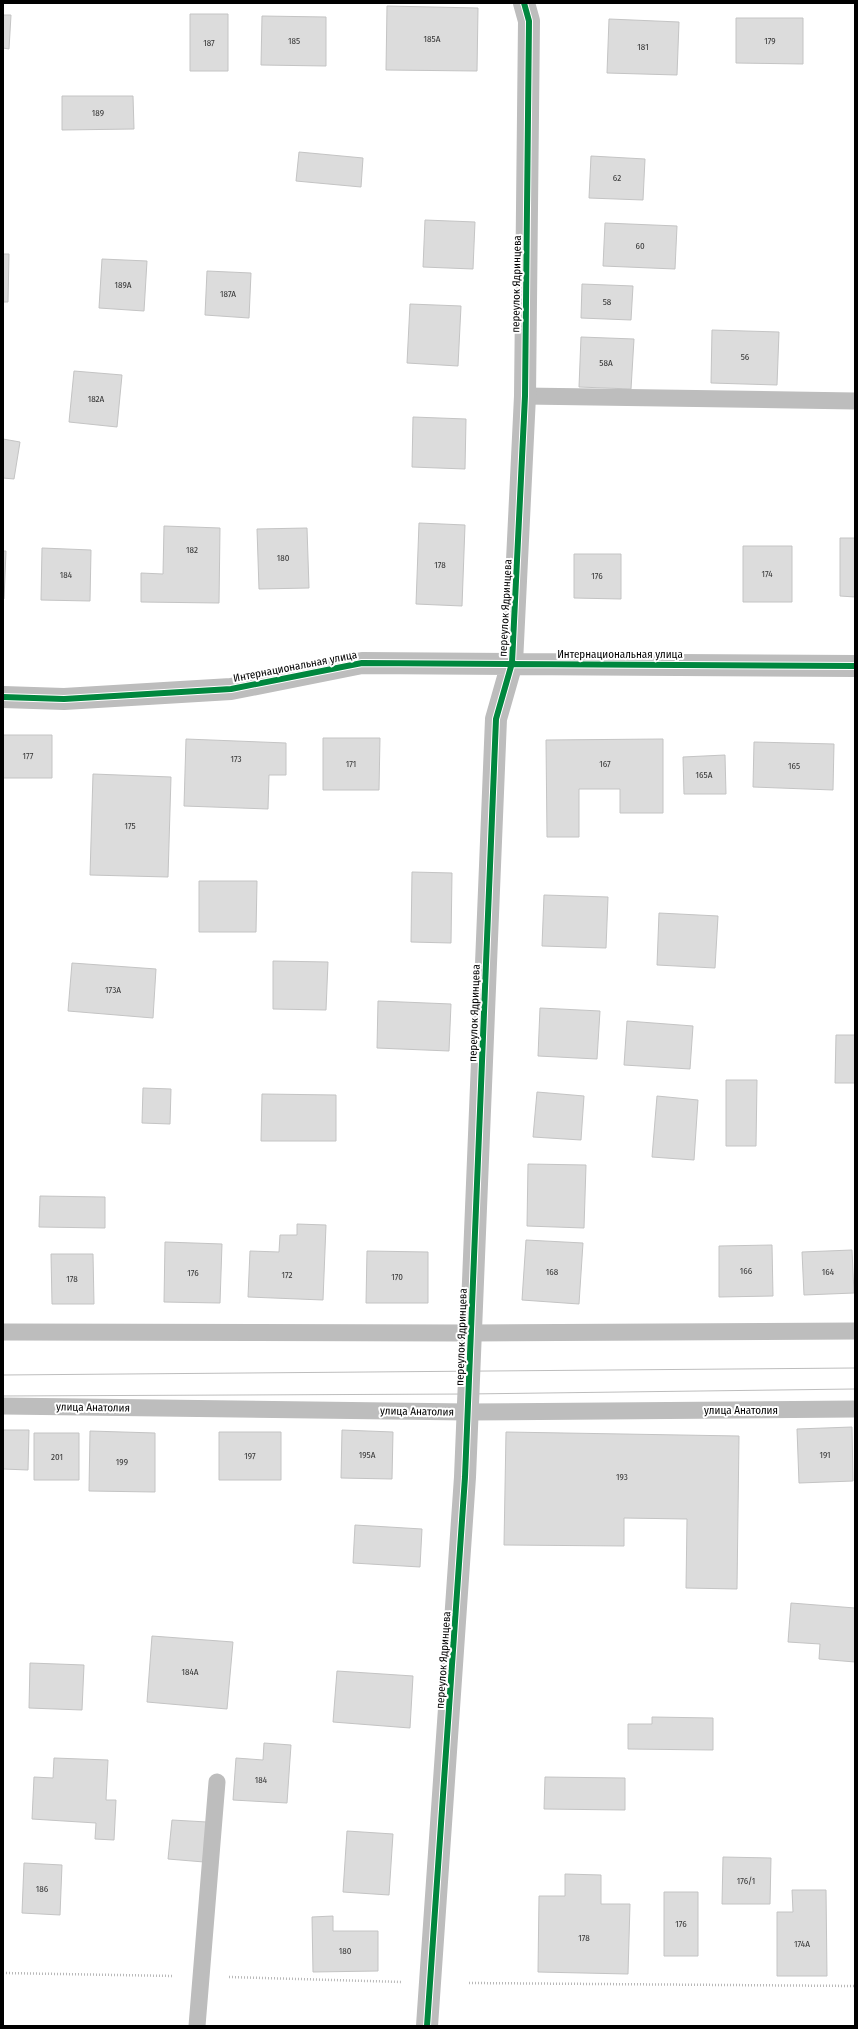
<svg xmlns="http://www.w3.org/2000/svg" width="858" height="2029" viewBox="0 0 858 2029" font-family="'Fira Sans Condensed',sans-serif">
	<rect width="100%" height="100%" fill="#fff"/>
	<path fill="#dcdcdc" stroke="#c4c4c4" d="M387,6L478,8L477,71L386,70Z
		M190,14H228V71H190Z
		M3,15H11L9,49L3,48Z
		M262,16L326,17V66L261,65Z
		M736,18H803V64L736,63Z
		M609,19L679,22L677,75L607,73Z
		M62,96H133L134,129L62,130Z
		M299,152L363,158L361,187L296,181Z
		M591,156L645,159L643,200L589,198Z
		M425,220L475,222L473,269L423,267Z
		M605,223L677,226L675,269L603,266Z
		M3,254H9L8,302H3Z
		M102,259L147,261L144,311L99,308Z
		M207,271L251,273L249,318L205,315Z
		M582,284L633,286L631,320L581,318Z
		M410,304L461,306L458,366L407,363Z
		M712,330L779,332L777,385L711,383Z
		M581,337L634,339L631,389L579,387Z
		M74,371L122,375L117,427L69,422Z
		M413,417L466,419L465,469L412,467Z
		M3,439L20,442L14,479L3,478Z
		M419,523L465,525L462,606L416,604Z
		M164,526L220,528L219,603L141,602V573L163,574Z
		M307,528L309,588L259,589L257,529Z
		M840,538H855V597L840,596Z
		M743,546H792V602H743Z
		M42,548L91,550L90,601L41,600Z
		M3,551H6L4,599H3Z
		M574,554H621V599L574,598Z
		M3,735H52V778H3Z
		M323,738H380L379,790H323Z
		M186,739L286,743V775H269L268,809L184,806Z
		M663,739V813H620V789H579V837H547L546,740Z
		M754,742L834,744L833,790L753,787Z
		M725,755L726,794H684L683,757Z
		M93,774L171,777L168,877L90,875Z
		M412,872L452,873L451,943L411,942Z
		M199,881H257L256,932H199Z
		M544,895L608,897L606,948L542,946Z
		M659,913L718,916L715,968L657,965Z
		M273,961L328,962L326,1010L273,1009Z
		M72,963L156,969L153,1018L68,1011Z
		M378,1001L451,1004L449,1051L377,1048Z
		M540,1008L600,1011L597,1059L538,1056Z
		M627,1021L693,1026L690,1069L624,1065Z
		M836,1035H855V1083H835Z
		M726,1080H757L756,1146H726Z
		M143,1088L171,1089L170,1124L142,1123Z
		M537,1092L584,1096L581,1140L533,1137Z
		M262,1094L336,1095V1141H261Z
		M657,1096L698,1100L694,1160L652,1157Z
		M528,1164L586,1165L584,1228L527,1226Z
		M40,1196L105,1197V1228L39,1227Z
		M297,1224L326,1225L323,1300L248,1297L250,1251L279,1252L280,1235H297Z
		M526,1240L583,1243L579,1304L522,1300Z
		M165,1242L222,1244L220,1303L164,1302Z
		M772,1245L773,1296L719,1297V1246Z
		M852,1250L854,1293L804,1295L802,1252Z
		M367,1251L428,1252V1303H366Z
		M51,1254H93L94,1304H52Z
		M852,1427L853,1481L799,1483L797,1429Z
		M3,1430H29L28,1470L3,1469Z
		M342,1430L393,1432L392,1479L341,1478Z
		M90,1431L155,1433V1492L89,1491Z
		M219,1432H281V1480H219Z
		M506,1432L739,1436L737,1589L686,1588L687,1519L624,1518V1546L504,1545Z
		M34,1433H79V1480H34Z
		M355,1525L422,1529L420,1567L353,1563Z
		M791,1603L855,1608V1662L819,1659L820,1644L788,1642Z
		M152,1636L233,1642L227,1709L147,1702Z
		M30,1663L84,1665L82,1710L29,1708Z
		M337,1671L413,1676L410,1728L333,1722Z
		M652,1717L713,1718V1750L628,1749V1724H652Z
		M264,1743L291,1745L287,1803L233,1800L236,1758L263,1760Z
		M54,1758L108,1760L106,1800H116L114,1840L95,1839L96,1823L32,1819L34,1777L53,1778Z
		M545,1777L625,1778V1810L544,1809Z
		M172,1820L207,1822L204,1862L168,1859Z
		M347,1831L393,1834L389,1895L343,1892Z
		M723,1857L771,1858L770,1904H722Z
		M24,1863L62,1865L60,1915L22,1913Z
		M565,1874L601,1875V1904H630L628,1974L538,1972L539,1896H565Z
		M792,1890H826L827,1976H777V1912H793Z
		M664,1892H698V1956H664Z
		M333,1916V1931H378V1971L313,1972L312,1917Z"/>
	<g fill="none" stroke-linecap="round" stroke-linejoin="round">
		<path stroke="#b8b8b8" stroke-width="2.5" stroke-dasharray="1 2" stroke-linecap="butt" d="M3,1973L174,1976
			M229,1977L402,1982
			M469,1983L855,1986"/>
		<path stroke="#bdbdbd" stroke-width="17" d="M525,396L855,401
			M3,1332L471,1333L855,1331
			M3,1406L468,1412L855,1409
			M197,2026L217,1782"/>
		<path stroke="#bdbdbd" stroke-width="22" d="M3,697L64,699L231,689L362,663L855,666
			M427,2026L465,1477L496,719L512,663L525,396L529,21L524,3"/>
		<path stroke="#bdbdbd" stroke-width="1" d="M3,1375L855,1368
			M3,1396L468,1394L855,1389"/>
		<g stroke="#fff" stroke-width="8">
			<path id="cycleway" d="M3,697L64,699L231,689L362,663L855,666
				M427,2026L465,1477L496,719L512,663L525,396L529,21L524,3"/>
		</g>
		<use href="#cycleway" stroke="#00873e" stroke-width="6"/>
	</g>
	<g text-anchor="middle" stroke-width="4" stroke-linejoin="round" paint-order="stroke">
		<g font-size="9" fill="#373737">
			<text x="432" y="42">185А</text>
			<text x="294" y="44">185</text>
			<text x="770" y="44">179</text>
			<text x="209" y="46">187</text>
			<text x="643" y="50">181</text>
			<text x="98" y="116">189</text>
			<text x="617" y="181">62</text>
			<text x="640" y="249">60</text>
			<text x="123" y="288">189А</text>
			<text x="228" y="297">187А</text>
			<text x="607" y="305">58</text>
			<text x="745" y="360">56</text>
			<text x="606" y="366">58А</text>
			<text x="96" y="402">182А</text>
			<text x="192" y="553">182</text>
			<text x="283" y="561">180</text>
			<text x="440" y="568">178</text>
			<text x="767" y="577">174</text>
			<text x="66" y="578">184</text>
			<text x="597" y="579">176</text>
			<text x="28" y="759">177</text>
			<text x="236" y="762">173</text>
			<text x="351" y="767">171</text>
			<text x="605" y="767">167</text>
			<text x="794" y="769">165</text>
			<text x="704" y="778">165А</text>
			<text x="130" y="829">175</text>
			<text x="113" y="993">173А</text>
			<text x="746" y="1274">166</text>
			<text x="552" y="1275">168</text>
			<text x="828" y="1275">164</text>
			<text x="193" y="1276">176</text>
			<text x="287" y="1278">172</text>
			<text x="397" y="1280">170</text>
			<text x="72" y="1282">178</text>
			<text x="367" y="1458">195А</text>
			<text x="825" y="1458">191</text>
			<text x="250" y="1459">197</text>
			<text x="57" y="1460">201</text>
			<text x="122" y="1465">199</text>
			<text x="622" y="1480">193</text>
			<text x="190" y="1675">184А</text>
			<text x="261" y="1783">184</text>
			<text x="746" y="1884">176/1</text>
			<text x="42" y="1892">186</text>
			<text x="681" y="1927">176</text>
			<text x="584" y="1941">178</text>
			<text x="802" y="1947">174А</text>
			<text x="345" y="1954">180</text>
		</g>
		<g font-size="11" fill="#000" stroke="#fff">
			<text transform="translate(516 284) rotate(-89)" y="4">переулок Ядринцева</text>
			<text transform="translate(505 608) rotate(-87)" y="4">переулок Ядринцева</text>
			<text x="620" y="658">Интернациональная улица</text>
			<text transform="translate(295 666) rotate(-11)" y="4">Интернациональная улица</text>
			<text transform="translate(474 1013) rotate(-88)" y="4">переулок Ядринцева</text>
			<text transform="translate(461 1337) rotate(-88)" y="4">переулок Ядринцева</text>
			<text transform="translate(93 1407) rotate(1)" y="4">улица Анатолия</text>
			<text x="741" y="1414">улица Анатолия</text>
			<text transform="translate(417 1411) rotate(1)" y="4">улица Анатолия</text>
			<text transform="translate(443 1660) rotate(-86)" y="4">переулок Ядринцева</text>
		</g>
	</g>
	<rect width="858" height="2029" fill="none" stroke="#000000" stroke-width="8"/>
</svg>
